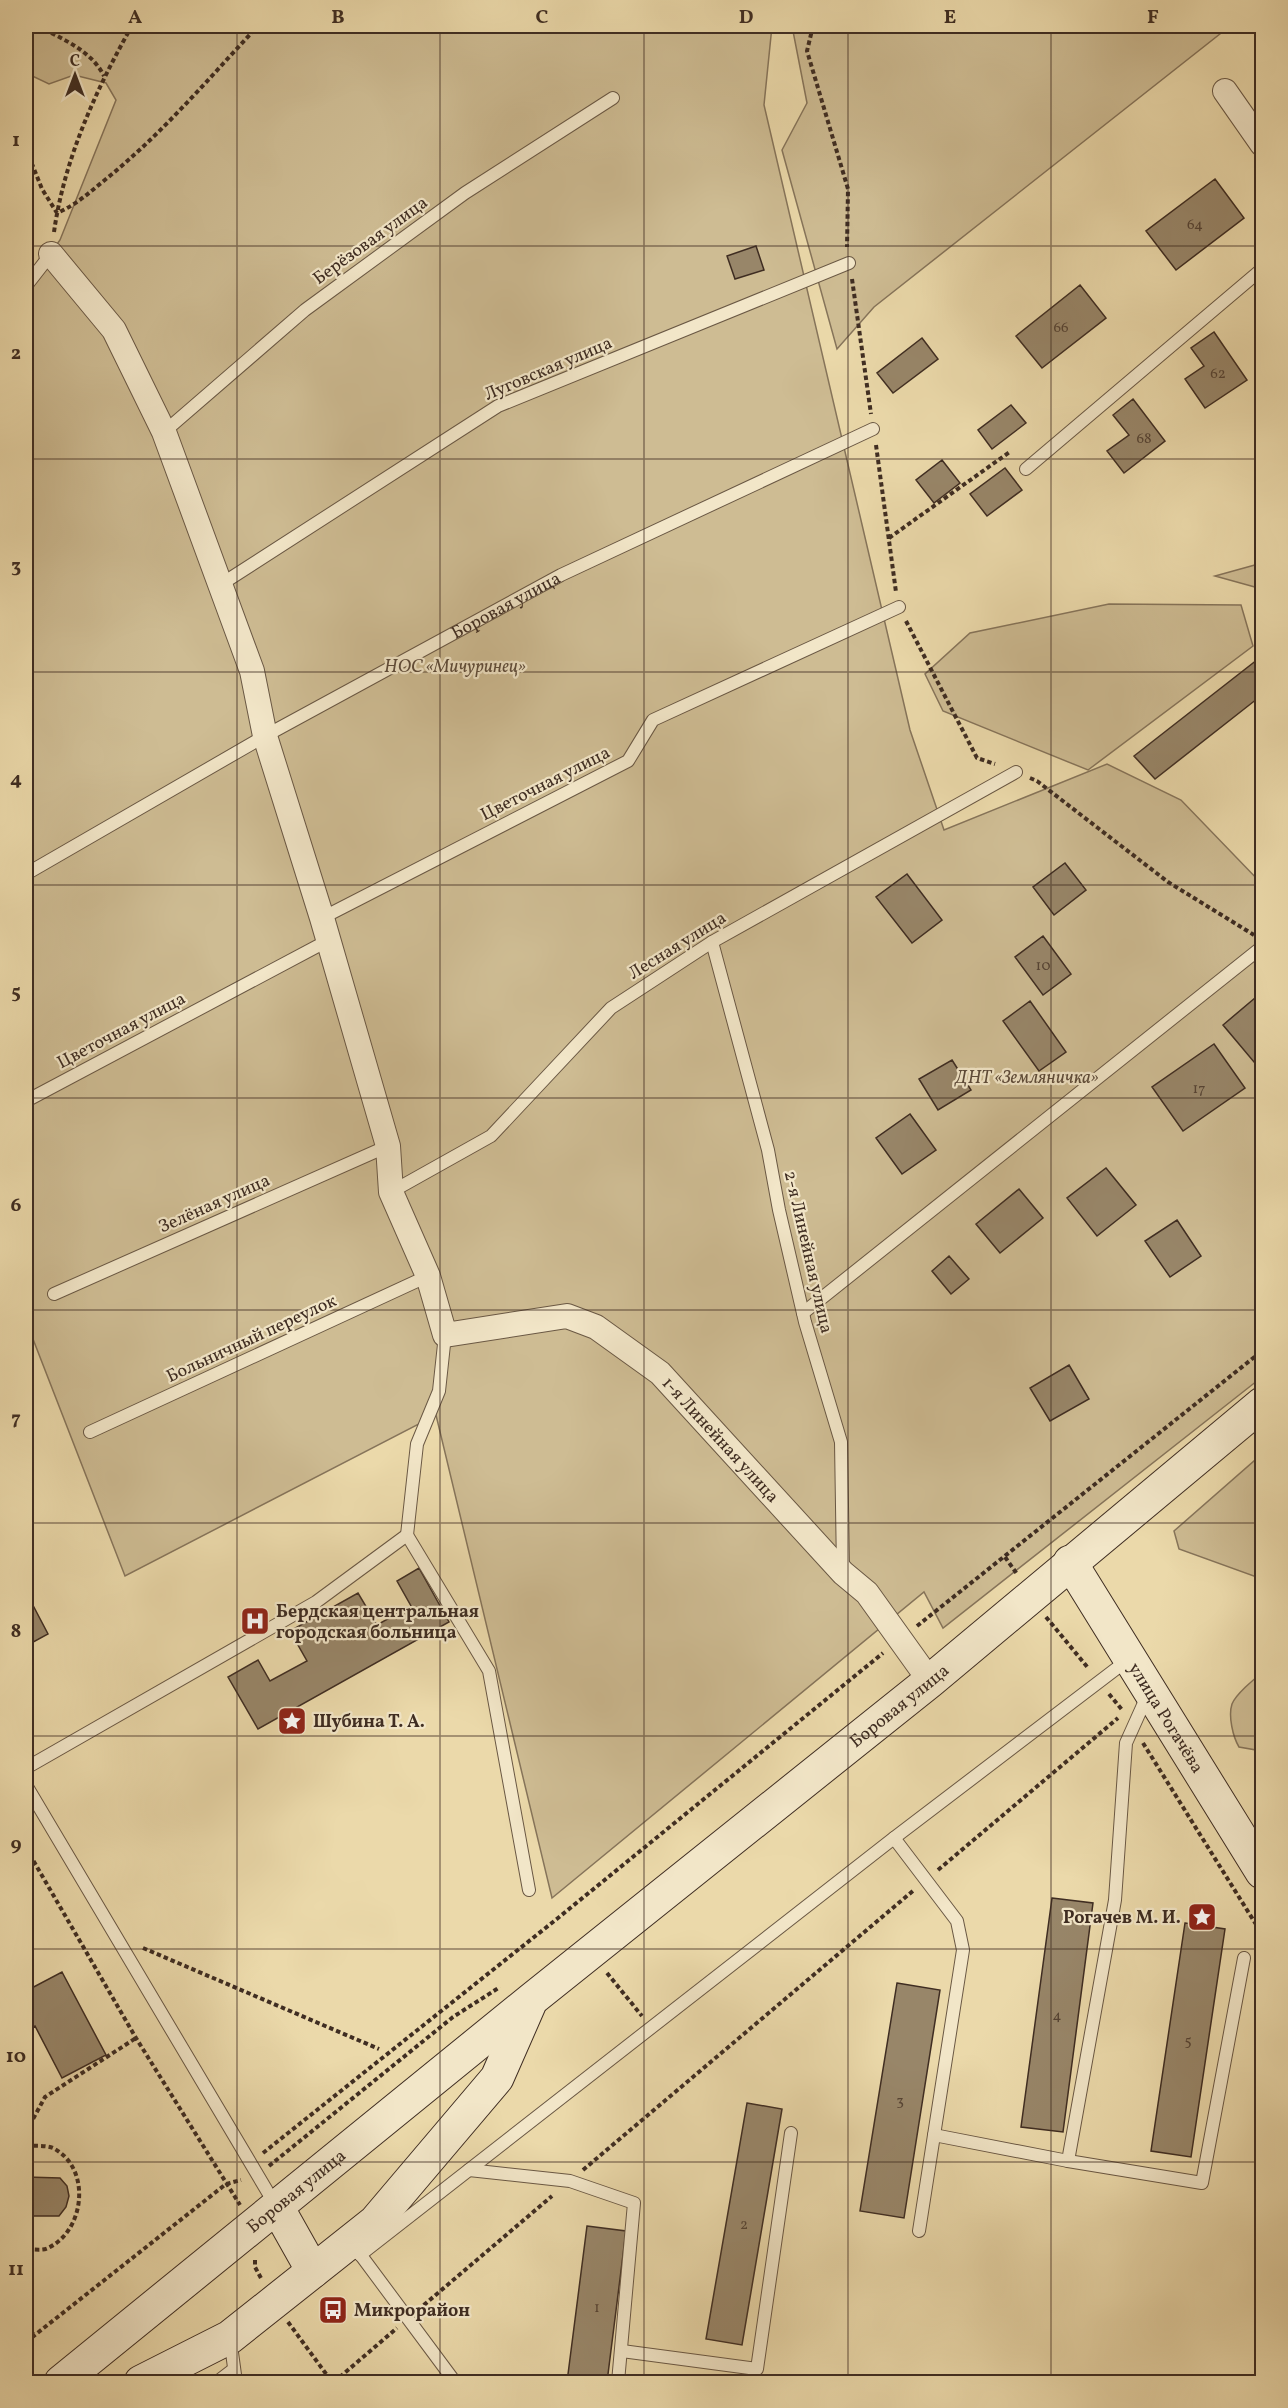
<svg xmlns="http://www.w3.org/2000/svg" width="1288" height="2408" viewBox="0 0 1288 2408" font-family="Vollkorn,serif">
	<rect width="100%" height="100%" fill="#ebd9aa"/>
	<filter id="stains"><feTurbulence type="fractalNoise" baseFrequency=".00333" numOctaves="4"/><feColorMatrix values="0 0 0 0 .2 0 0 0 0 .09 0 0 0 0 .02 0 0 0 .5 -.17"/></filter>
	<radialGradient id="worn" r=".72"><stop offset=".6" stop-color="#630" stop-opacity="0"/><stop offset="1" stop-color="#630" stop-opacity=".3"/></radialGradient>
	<path fill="#cebc93" stroke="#86745a" stroke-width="1.5" d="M26,26H772L764,105L910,730L944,830L1107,764L1181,800L1262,884V1377L943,1628L924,1592L552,1898L436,1415L125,1576L26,1321V287L60,240L116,100L106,83L74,75L49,84L26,73Z
		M792,26H1230L874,307L837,349L782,150L807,103Z
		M1262,563V589L1215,576Z
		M1109,604L1241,605L1253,646L1088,770L943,711L925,674L970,633Z
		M1262,1454V1579L1179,1549L1174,1531Z
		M1262,1673V1751L1239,1747C1233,1737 1228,1716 1232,1704C1236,1694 1254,1679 1262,1673Z"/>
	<path fill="#988669" stroke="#3f2d22" stroke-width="1.5" d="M1215,179L1244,218L1176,270L1146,231Z
		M756,246L764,270L735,279L727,256Z
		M1080,285L1106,318L1042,368L1016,336Z
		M1214,332L1247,380L1205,408L1185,379L1204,366L1191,348Z
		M922,338L938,359L893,393L877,373Z
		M1133,399L1165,441L1124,473L1107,451L1129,435L1113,415Z
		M1011,405L1026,423L992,449L978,430Z
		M942,460L960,483L934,503L916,480Z
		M1005,468L1022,490L987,516L970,494Z
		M1262,656V695L1155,779L1134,756Z
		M1065,863L1086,890L1054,915L1033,887Z
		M907,874L942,920L912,943L876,897Z
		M1043,936L1071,974L1043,995L1015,957Z
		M1262,992V1054L1254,1062L1223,1025Z
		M1030,1001L1066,1052L1039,1071L1003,1021Z
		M1214,1044L1245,1088L1183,1131L1152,1087Z
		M952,1060L971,1090L938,1110L919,1079Z
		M910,1114L936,1150L902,1174L876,1138Z
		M1106,1168L1136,1205L1097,1236L1067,1198Z
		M1019,1189L1043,1218L1000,1253L976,1224Z
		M1177,1220L1201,1256L1170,1277L1145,1241Z
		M949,1256L969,1279L951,1294L932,1271Z
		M1069,1365L1089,1399L1050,1421L1030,1388Z
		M419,1568L449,1622L258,1729L228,1677L258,1660L270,1681L307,1661L290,1631L358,1593L377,1625L411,1606L397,1581Z
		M26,1592L48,1634L26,1646Z
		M1052,1898L1093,1903L1063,2132L1021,2127Z
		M1185,1923L1225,1929L1191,2157L1151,2151Z
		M62,1972L106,2055L62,2078L35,2026L26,2031V1991Z
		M897,1983L940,1990L904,2218L860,2211Z
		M747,2103L782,2109L742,2345L706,2339Z
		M26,2164V2177L60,2178L67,2186L69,2196L66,2207L59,2216H31L30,2239H26Z
		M587,2226L626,2231L607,2382H567Z"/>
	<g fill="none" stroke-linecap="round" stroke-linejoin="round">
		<g stroke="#6a5844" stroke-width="14">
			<g id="lane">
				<path d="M26,286L51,254"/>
				<path d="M164,432L305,310L465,193L613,98"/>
				<path d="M1026,469L1262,269"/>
				<path d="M220,585L498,406L849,263"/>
				<path id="s1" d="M26,874L265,736L561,575L873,429"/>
				<path d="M322,918L628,761L653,720L899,607"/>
				<path d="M712,942L768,1150L779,1210L805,1322L841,1442L843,1569"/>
				<path d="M26,1101L329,940"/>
				<path d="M391,1192L491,1136L611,1008L712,942L1016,772"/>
				<path d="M54,1294L388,1146"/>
				<path d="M803,1313L1262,947"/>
				<path d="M90,1432L428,1276"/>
				<path d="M407,1535L417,1444L439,1391L445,1335"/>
				<path d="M26,1768L316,1602L407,1535L489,1671L529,1890"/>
				<path d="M26,1785L276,2206"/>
				<path d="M894,1838L957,1921L963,1950L919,2231"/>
				<path d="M934,2135L1068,2161L1202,2183L1244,1958"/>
				<path d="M1068,2161L1115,1900L1126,1743L1148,1694"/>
				<path d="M469,2170L570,2181L634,2203L618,2382"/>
				<path d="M357,2250L455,2382"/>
				<path d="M360,2255L894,1838L1129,1659"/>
				<path d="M230,2338L236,2382"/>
				<path d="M622,2351L757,2369L791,2133"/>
				<path d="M217,2382L234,2369"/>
			</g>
		</g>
		<g stroke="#6a5844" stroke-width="26">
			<g id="street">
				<path d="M1225,91L1262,144"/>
				<path id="s2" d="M51,254L114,330L164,432L252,671L265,736L322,918L388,1146L391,1192L428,1276L445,1335L567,1316L596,1327L660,1373L843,1573L867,1593L930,1681"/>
			</g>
		</g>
		<g stroke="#3f2d22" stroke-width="35">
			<g id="secondary">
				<path id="s3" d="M1070,1562L1262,1872"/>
				<path d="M277,2207L313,2271"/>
				<path id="s4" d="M61,2382L531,2000L930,1681L1262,1404"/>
				<path d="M141,2382L230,2337L375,2222L497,2078L529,2005"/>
			</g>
		</g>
		<path stroke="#3f2d22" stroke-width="4" stroke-dasharray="4.5 3" stroke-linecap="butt" d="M38,26C62,39 91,50 104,76
			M813,26L807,51L848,189L847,247
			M26,149L42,189L57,213C76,205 90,192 106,179C162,134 209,78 258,26
			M54,232C64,161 94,94 129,31L134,26
			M852,279L871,414
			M876,445L896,592
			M889,538L1011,451
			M906,621L977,758L995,764
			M1030,778L1037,781L1168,882L1254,935
			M1005,1557L1017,1574
			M1046,1617L1089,1669
			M917,1626L1262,1351
			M1109,1694L1123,1711
			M1143,1743L1262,1934
			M26,1848L136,2038L240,2205
			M938,1870L1118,1718
			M143,1948L379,2049
			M607,1973L642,2016
			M26,2132L45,2097L136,2038
			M26,2146C33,2146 46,2145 53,2148C92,2168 85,2231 48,2248C42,2251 32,2249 26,2249
			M263,2153L558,1918L883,1653
			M269,2166L453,2017L500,1987
			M583,2170L914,1890
			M255,2260V2267L262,2280
			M418,2310L552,2196
			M288,2322L332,2382
			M26,2331L34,2334
			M26,2342L226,2184L241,2180
			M334,2382L397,2328"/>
		<use href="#lane" stroke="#f2e6c8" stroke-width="12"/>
		<use href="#street" stroke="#f2e6c8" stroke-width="24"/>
		<use href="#secondary" stroke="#f2e6c8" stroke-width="33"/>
	</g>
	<path fill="none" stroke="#3f2d22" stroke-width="1.5" stroke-opacity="0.55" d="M237,26V2382M440,26V2382M644,26V2382M848,26V2382M1051,26V2382M26,246H1262M26,459H1262M26,672H1262M26,885H1262M26,1098H1262M26,1310H1262M26,1523H1262M26,1736H1262M26,1949H1262M26,2162H1262"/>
	<defs>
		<g id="hospital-square" transform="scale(1.5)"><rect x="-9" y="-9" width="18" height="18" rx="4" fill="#8f2418" stroke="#f2e6c8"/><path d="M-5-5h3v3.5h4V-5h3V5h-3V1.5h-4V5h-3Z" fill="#fff"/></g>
		<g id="sight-square" transform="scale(1.5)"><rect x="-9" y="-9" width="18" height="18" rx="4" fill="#8f2418" stroke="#f2e6c8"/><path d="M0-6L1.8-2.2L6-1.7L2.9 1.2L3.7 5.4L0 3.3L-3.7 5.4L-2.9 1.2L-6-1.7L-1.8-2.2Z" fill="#fff"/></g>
		<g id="bus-square" transform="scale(1.5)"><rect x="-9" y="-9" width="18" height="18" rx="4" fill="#8f2418" stroke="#f2e6c8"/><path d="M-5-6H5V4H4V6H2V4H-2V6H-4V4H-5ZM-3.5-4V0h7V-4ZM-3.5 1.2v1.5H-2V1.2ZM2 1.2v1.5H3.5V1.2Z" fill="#fff"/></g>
	</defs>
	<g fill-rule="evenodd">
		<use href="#hospital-square" x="255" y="1621"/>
		<use href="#sight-square" x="292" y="1721"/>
		<use href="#sight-square" x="1202" y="1917"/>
		<use href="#bus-square" x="333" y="2310"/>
	</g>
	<g text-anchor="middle" stroke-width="4.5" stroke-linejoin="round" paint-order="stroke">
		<g font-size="15" fill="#554334">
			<text x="1195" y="229">64</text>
			<text x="1061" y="332">66</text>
			<text x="1218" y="378">62</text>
			<text x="1144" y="443">68</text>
			<text x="1043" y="970">10</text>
			<text x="1199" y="1093">17</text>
			<text x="1057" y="2020">4</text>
			<text x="1188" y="2045">5</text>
			<text x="900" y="2105">3</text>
			<text x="744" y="2229">2</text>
			<text x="597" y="2312">1</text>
		</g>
		<g font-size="18" fill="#3f2d22" stroke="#f2e6c8">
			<text transform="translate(370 240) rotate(-36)" y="6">Берёзовая улица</text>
			<text transform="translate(548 368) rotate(-23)" y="6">Луговская улица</text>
			<text dy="6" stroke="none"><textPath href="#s1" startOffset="550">Боровая улица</textPath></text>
			<text transform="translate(545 783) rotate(-27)" y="6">Цветочная улица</text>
			<text transform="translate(677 945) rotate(-32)" y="6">Лесная улица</text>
			<text transform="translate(121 1030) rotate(-28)" y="6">Цветочная улица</text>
			<text transform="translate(214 1203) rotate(-24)" y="6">Зелёная улица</text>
			<text transform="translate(809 1252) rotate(77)" y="6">2-я Линейная улица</text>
			<text transform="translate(251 1338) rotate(-25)" y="6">Больничный переулок</text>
			<text dy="6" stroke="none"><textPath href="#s2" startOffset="1484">1-я Линейная улица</textPath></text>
			<text dy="6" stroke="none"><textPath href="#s4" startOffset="1077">Боровая улица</textPath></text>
			<text dy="6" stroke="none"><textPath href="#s3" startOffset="183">улица Рогачёва</textPath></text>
			<text dy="6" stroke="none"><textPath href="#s4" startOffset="303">Боровая улица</textPath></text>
		</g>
		<g font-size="18" font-style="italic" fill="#5c4a39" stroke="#f2e6c8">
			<text x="455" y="672">НОС «Мичуринец»</text>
			<text x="1027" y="1083">ДНТ «Земляничка»</text>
		</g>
		<g font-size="18" font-weight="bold" fill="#3f2d22" stroke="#f2e6c8" text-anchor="start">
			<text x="276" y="1617">Бердская центральная<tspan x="276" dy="21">городская больница</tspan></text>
			<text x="313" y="1727">Шубина Т. А.</text>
			<text x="1181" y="1923" text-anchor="end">Рогачев М. И.</text>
			<text x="354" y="2316">Микрорайон</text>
		</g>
	</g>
	<rect width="1288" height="2408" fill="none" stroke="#ebd9aa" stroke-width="66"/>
	<g transform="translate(75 75)" stroke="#f2e6c8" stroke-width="4.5" paint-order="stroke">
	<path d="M0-4.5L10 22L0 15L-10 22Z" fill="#3f2d22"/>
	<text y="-9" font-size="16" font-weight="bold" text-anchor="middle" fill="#3f2d22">С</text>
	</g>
	<rect x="33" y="33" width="1222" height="2342" fill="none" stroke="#3f2d22" stroke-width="2"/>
	<g font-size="20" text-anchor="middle" font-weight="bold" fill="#3f2d22">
		<text x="135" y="23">A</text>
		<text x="338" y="23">B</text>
		<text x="542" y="23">C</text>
		<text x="746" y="23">D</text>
		<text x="950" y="23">E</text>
		<text x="1153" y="23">F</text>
		<text x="16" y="146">1</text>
		<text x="16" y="359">2</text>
		<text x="16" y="572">3</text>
		<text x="16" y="785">4</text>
		<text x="16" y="998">5</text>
		<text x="16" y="1211">6</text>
		<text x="16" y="1424">7</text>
		<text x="16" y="1637">8</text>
		<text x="16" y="1850">9</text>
		<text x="16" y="2062">10</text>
		<text x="16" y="2275">11</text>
	</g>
	<rect width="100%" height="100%" filter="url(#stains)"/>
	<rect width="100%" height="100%" fill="url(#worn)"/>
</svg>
